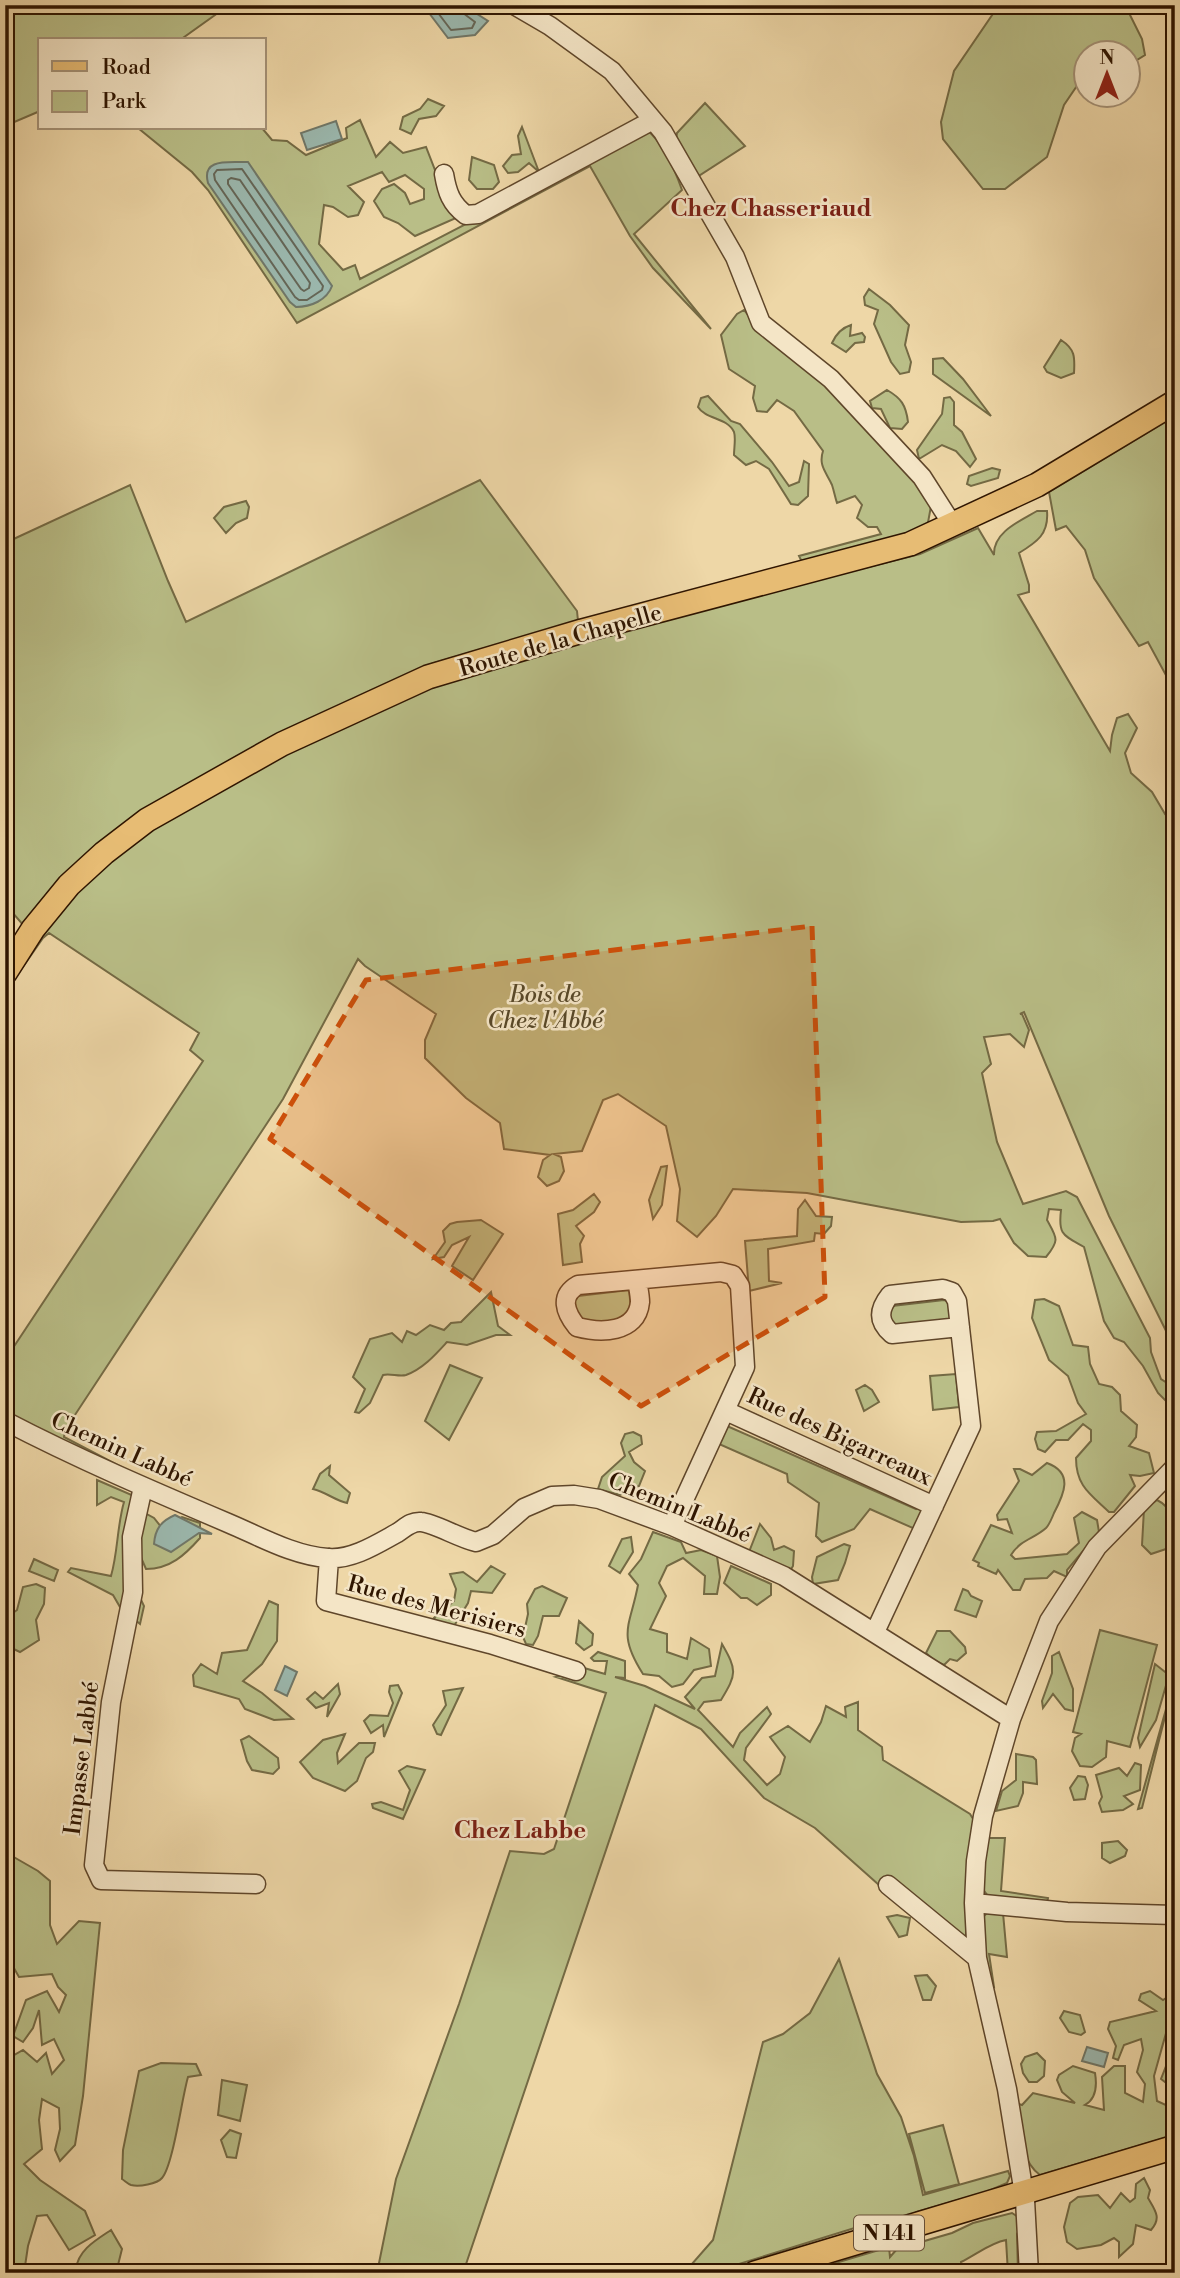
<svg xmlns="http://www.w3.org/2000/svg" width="1180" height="2278" viewBox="0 0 1180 2278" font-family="'Libre Bodoni',serif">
	<rect width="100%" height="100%" fill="#eed7a7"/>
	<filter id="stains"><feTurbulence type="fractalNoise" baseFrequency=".00286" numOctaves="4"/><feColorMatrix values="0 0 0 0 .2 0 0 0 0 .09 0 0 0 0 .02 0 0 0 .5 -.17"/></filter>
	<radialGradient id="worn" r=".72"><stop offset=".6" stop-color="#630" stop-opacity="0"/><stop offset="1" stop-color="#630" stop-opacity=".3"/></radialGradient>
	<path fill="#b9be87" stroke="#746a44" stroke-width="2" d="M5,5H229L180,40H40V111L5,126Z
		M999,5H1135L1130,15L1142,39L1145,55L1132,63H1128V52H1086L1085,74L1064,105L1047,157L1005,189H983L943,139L941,122L954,71Z
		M428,99L444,106L436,116L419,119L411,134L400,129L403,117L420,109Z
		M705,103L745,146L697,177L676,140L677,133Z
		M360,120L376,157L390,142L403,153L426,147L437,175L458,191L463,205L456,218L415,236L398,223L384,217L374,201L382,189L394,184L405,193L410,204L424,199V189L405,175L389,182L382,172L348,186L364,202L358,215L348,217L333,207L324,205L319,244L343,270L355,265L360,279L647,130C664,144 675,170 682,190L634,234L711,329L653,268L630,236L590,166L297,323L208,190L192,172L138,128H262L272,140L287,141L306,155L347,138L346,128Z
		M522,127L539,172L529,163L518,172L508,173L503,166L512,155L521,154L518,136Z
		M472,157L494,165L499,182L493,189H477L469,180Z
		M869,289L890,305L909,325L905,345L911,362L909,372L900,374L891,362L874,324L878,310L865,305L864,297Z
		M744,310L756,325L829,388L903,468L924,493L931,506L927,528L803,564L799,556L881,534L877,527H868L857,518L862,505L855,496L837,503C835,497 834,491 832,485C827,473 818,466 823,451L794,411L777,400L767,412L757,411L753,398L755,386L729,369L721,335L737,314Z
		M851,325L850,336L862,333L865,337L864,342L855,343L846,352L832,343C836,334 841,328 851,325Z
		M1061,340C1075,349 1075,357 1074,373L1061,378L1047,372L1044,367Z
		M943,358L963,379L991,416L933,374V359Z
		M887,390C901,398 906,405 908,422L902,429L890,428L881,409L872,408L870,401Z
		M708,396L731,421L740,424L772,462L789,486L799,482L804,461L809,464L808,496L798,505L791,504L769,469L756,461L746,465L734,455C734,448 736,438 734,432C727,417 706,420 698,407L701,398Z
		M950,397L954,402V425L962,432L976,459L970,467L956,451L942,445L919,459L917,450L942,414L944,398Z
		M1175,416V722L1168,706V693L1174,690L1148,642L1139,646L1094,578L1085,550L1066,526L1056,530L1049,492Z
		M992,468L1000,470L998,478L971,486L967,484L969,476Z
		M480,480L577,611L578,621L431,664L274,737L84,859L48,893L32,918L24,926L5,904V543L130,485L168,581L186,622Z
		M246,501L249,507L247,518L236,523L226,533L214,518L224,507Z
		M1037,511H1047C1049,534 1037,542 1019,553L1029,585V592L1018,595L1110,751L1112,735L1117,718L1128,714L1137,728L1125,753L1131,773L1152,792L1165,814L1175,809V1349L1109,1216L1024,1012L1020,1014H1022L1029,1030L1024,1047L1010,1034L984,1037L991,1064L982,1073L997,1142L1023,1204L1066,1191L1077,1197L1150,1338L1151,1352L1161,1379L1175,1388V1416L1173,1408L1158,1393L1143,1366L1124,1342L1114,1338L1104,1321L1084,1247C1063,1235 1058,1235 1061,1210L1049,1209L1047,1220C1057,1238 1060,1240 1046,1257L1028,1256L1014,1243L1000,1219L993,1221L961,1222L807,1193L733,1189L716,1216L697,1237L677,1221L680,1189L666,1126L618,1094L603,1100L582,1151L554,1154L561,1157L564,1171L559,1181L547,1186L538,1177L543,1160L550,1155L504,1149L500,1123L466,1098L425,1058V1040L436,1014L365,966L358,959L283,1099L65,1430L64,1437L169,1492L5,1414V1360L203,1061L190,1050L199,1033L49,933L43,938L18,974L40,933L70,897L137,838L200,795L421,688L657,620L920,554L978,528L994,555C993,532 1020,521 1037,511Z
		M667,1166L662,1205L653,1219L649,1200L661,1167Z
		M594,1194L600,1202L594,1212L576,1226L584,1236L580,1244L582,1262L563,1265L558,1214L573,1210Z
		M805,1200L816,1216L832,1217L831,1226L824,1234L815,1233L814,1241L768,1249L769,1281L782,1283L749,1291L745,1241L797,1236L798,1209Z
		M481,1220L503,1234L473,1280L452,1266L469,1237L452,1245L444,1257L433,1259L445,1242L443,1231L450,1224L457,1222Z
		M629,1290L631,1308L621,1321C596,1324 576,1332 574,1300L578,1296Z
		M491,1292L498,1326L510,1335H496L467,1345L447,1342C436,1354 423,1369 406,1375C399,1377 390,1373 383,1375L370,1403L359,1413L355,1412L365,1389L353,1377L370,1339L392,1333L402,1342L407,1331L416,1335L430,1325L444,1330L451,1323L461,1322Z
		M1044,1299L1059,1306L1073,1345L1088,1347L1090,1364L1099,1384L1112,1387L1120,1395L1121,1411L1137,1425L1136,1437L1129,1446L1149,1453L1154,1473L1140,1476L1130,1475L1135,1486L1114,1512H1109C1090,1494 1076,1486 1076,1458L1091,1441V1430L1083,1424L1068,1440H1056L1045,1452L1038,1449L1035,1439L1037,1432L1056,1431L1086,1414L1078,1403L1068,1376L1049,1360L1032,1318L1035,1300Z
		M944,1300L950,1302L952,1315L948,1320L897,1325L891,1321L889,1310L892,1306Z
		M450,1365L482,1378L449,1440L425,1421Z
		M956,1374L959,1407L933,1410L930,1376Z
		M865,1385L872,1390L879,1402L864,1411L856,1390Z
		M727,1426L916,1509L919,1507L922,1513L915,1529L870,1509L854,1529L822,1542L816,1536L819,1503L788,1482L787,1474L719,1444Z
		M633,1432L641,1436L642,1444L629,1452L634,1462L645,1471L639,1486L620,1495L598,1489L602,1477L625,1456L621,1443L625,1434Z
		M1047,1463C1074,1473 1064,1494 1054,1513C1052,1518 1049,1525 1046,1528C1034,1539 1021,1539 1011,1555L1015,1559L1067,1554L1079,1543L1074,1518L1082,1512L1097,1520L1099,1532L1067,1570V1577L1054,1571L1047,1578L1025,1579L1020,1590H1013L998,1570L996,1574L978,1566L979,1563L973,1560L991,1525L1012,1533L1007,1519L998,1520L997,1515L1019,1481L1014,1469H1020L1032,1475Z
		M330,1466L329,1475L350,1493L347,1503C334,1500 326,1492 313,1489L320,1474Z
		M97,1480L134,1496L145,1513L154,1518L162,1528L182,1517L200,1523V1538C185,1555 170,1569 146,1569L139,1553L129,1574L144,1606L140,1624L120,1607L113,1595L68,1572L71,1568L111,1576C118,1552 117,1526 124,1502L111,1497L97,1505Z
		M1157,1500C1176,1509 1175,1528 1175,1546L1151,1554L1142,1545L1144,1509Z
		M760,1524L771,1538L774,1550L784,1546L794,1551L793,1566L790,1571L749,1552Z
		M653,1532L681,1542L686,1553L701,1550L717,1556L720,1577L717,1594H704L705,1576L683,1558L667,1566L659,1583L666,1596L650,1629L667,1634V1652L687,1659L691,1638L709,1649L711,1666L694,1670L683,1684L672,1687L659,1676L643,1674C617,1633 630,1627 638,1585L629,1574L641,1559Z
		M631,1537L633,1552L620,1573L609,1566L622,1539Z
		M844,1544L850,1546L845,1563L838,1580L813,1584L812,1577L817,1557Z
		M34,1559L58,1570L54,1581L29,1571Z
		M491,1566L505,1574L492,1593L471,1591L468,1603L454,1626L438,1624L434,1618L454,1601L456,1589L450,1574L463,1572L477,1582Z
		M731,1566L771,1584V1595L757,1605L747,1598H741L724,1583Z
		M36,1584L45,1588L44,1604L36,1620L39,1640L20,1652L5,1645V1619L17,1610L23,1587Z
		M542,1586L567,1598L559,1616H543L538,1636L533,1645L526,1644L523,1637L528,1614L527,1604L535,1589Z
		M963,1589L968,1591L971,1596L982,1601L976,1617L955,1610Z
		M269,1601L278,1605L277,1641L262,1664L243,1681L262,1693L293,1719L274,1720L245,1709L239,1699L194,1686L193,1675L201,1664L217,1674L222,1653L247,1650Z
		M579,1621L593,1634L592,1645L584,1650L576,1643Z
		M1100,1630L1157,1645L1130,1747L1107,1741L1106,1757L1092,1767L1080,1766L1072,1751L1075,1738L1081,1734L1073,1732Z
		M937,1631H950L965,1647L966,1653L957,1661L950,1659L944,1665L935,1661L926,1653Z
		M722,1644C737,1670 737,1674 721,1700L704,1702L698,1710L733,1747L740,1733L767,1707L771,1714L746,1748L744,1760L767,1785L780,1774L785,1757L770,1737L788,1726L810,1742L821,1722L826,1706L846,1717L845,1707L858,1702V1730L882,1747L883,1760L970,1814L975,1822L966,1876V1944L896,1885H879L815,1828L764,1798L701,1729L655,1705L463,2273H377L396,2179L459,2004L510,1851L544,1854L554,1849L606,1693L556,1677L570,1674L577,1666L605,1674L607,1661H594L591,1658L598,1652L625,1661V1678L615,1677L645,1686L695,1709L685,1697L702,1678L715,1676Z
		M1059,1652L1073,1689V1711L1065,1709L1053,1694L1043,1708L1042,1701L1052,1673V1656Z
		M1155,1664L1169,1675L1156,1720L1140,1747L1138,1738Z
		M1175,1677L1142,1808L1138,1809Z
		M338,1684L340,1694L327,1717L329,1703L316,1708L307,1699L315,1692L323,1699Z
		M398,1685L402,1693L384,1737L383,1725L371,1733L364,1721L370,1715L388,1716L393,1703L389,1692L390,1686Z
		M463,1688L441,1735L437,1734L433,1725L446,1705L443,1691Z
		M345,1734L337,1753L338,1763L359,1743H375L373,1752L366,1758L357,1781L345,1791L313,1778L300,1762L323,1740Z
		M249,1736L278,1758L279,1768L273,1774L252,1770L247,1761L241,1740Z
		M1016,1754L1033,1757L1036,1760L1037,1784L1023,1782V1793L1018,1806L996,1811L1002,1791L1016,1780Z
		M1135,1763L1141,1765L1140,1790L1124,1796L1133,1804L1123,1810L1102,1812L1099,1803L1102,1797L1096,1775L1119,1768L1127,1776Z
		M407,1766L425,1770L403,1819L373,1808L372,1804L381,1802L403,1810L410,1790L399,1771Z
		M1078,1776L1085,1777L1088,1785L1085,1799L1074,1800L1070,1788Z
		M986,1838H1005L1001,1891L1048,1898L1047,1903L988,1896L982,1888Z
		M1118,1841L1127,1850L1125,1856L1110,1863L1102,1858V1843Z
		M5,1852L38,1871L50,1881V1925L57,1944L79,1921L100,1923L83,2096L75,2145L60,2161L55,2150L60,2129L59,2108L42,2099L39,2120L42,2149L24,2164L40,2180L85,2211L95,2235L69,2250L47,2215L37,2216L28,2246L24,2273H5V2058L7,2059L23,2050L37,2062L46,2053L52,2074L64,2060L54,2039L42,2045L39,2010L33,2028L23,2042L13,2036L26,2000L47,1991L59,2012L66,1995L58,1987L52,1974L19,1977L11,1963L5,1959Z
		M988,1912L1003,1913L1007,1957L989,1954L994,1987L987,1985L983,1958V1917Z
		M897,1915L910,1918L907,1935L899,1937L887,1917Z
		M839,1959L877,2074L901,2117L914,2156L923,2195L1008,2171L1010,2176L1007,2183L986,2192L916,2212L914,2216L861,2226L710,2273H677L692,2264L713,2240L763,2042L783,2034L810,2013Z
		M927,1975L936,1986L931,2000H923L915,1976Z
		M1150,1991L1163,2000L1175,1992V2076L1165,2082L1161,2079L1168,2061V2026L1154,2076L1157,2101L1170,2107L1175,2105V2135L1040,2175C1019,2160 1020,2127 1016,2103L1022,2105L1033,2093L1075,2103L1062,2092L1057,2080L1059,2075L1073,2066L1095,2073C1097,2085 1096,2099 1085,2105L1104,2110L1102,2077L1114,2066H1125V2093L1143,2102L1145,2084L1137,2072L1143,2050L1141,2039L1124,2045L1118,2060L1113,2058L1116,2046L1108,2029L1110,2022L1156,2011L1139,2000L1141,1994Z
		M1064,2011L1080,2015L1085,2032L1081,2035L1069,2032L1060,2018Z
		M1037,2053L1045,2061L1044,2076L1037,2082H1029L1023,2073L1021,2064L1025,2057Z
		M161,2063L196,2064L201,2075L188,2077C182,2097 173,2166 162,2178C157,2184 139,2187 131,2185C128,2184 125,2181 122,2179L123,2150L139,2071Z
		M222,2080L247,2085L240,2121L218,2115Z
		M943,2125L959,2184L925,2193L909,2134Z
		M230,2130L241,2134L236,2158L227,2157L221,2140Z
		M1144,2178L1150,2190L1148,2198C1155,2210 1162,2218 1151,2230L1136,2225L1133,2244L1119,2257V2242L1114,2238L1101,2245L1077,2249L1067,2242L1064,2227L1070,2203L1078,2197L1098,2195L1110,2208L1121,2193L1130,2202L1135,2198L1136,2184Z
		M1012,2213L1018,2217L1021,2227L1017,2234L1018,2273H1008L1006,2240C990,2243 977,2254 961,2262L963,2273H802L889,2247L890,2257L897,2249L952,2233L973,2223Z
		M111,2230L122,2249L116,2273H70L76,2269C78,2250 96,2240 111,2230Z"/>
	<path fill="#9bb8ae" stroke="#707768" stroke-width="2" d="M423,5H463L488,21L475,35L448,38Z
		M336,121L342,139L307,150L301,133Z
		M248,162L332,286C327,300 311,307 296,307L290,302L208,183C201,157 230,163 248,162Z
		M175,1515L212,1534L199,1533L171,1552L154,1544C155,1529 161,1521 175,1515Z
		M285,1666L297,1672L287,1696L275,1690Z
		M1087,2047L1108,2053L1104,2067L1082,2061Z"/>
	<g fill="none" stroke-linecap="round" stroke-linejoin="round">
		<path stroke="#656657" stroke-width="2" d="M432,5L451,30L472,28L475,22L463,13L461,5
			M242,169L323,286L322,290L307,300H299L295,297L215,180L214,174L217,170Z
			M231,178L240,180L310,283L309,288L304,291L301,289L228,184V180Z"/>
		<g stroke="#5f462a" stroke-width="21">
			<path id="minor" d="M514,5L550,26L612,71L663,132L735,257L761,323L831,379L922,477L952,524
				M444,174C447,192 451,204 466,215L478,214L653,120
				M637,1280C638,1287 640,1295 640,1302C637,1334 600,1333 577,1327C565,1312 559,1296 578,1285L721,1272L733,1275L740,1286L745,1367L672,1526
				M726,1411L934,1506
				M5,1421C78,1459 153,1491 228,1523C259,1536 294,1556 328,1558C352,1560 377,1544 397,1533C405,1528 411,1521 421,1522C434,1523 459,1538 476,1542L493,1535L524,1508L552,1496L574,1495L599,1499L672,1526L784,1576L1011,1719
				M143,1487L132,1537L133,1592L111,1702L94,1865L101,1880L256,1884
				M329,1558L326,1601L490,1644L576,1671
				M875,1632L971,1426L957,1301L952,1292L943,1289L890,1295C878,1310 878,1322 892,1334L960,1327
				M888,1885L977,1958
				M974,1903L1067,1912L1175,1915
				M1029,2273L1025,2200L1007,2089L977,1958L974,1903L976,1861L983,1816L1011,1719L1049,1621L1097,1547L1175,1467"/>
		</g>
		<g stroke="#2f1500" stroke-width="26">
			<path id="major" d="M5,973L33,929L69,885L104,853L147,820L282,744L428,677L582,631L910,544L1037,485L1175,402
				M755,2273L1175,2147"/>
		</g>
		<use href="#minor" stroke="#f4e5c6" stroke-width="18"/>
		<use href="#major" stroke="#e7bc74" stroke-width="23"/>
	</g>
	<path fill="#cc4f0a" fill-opacity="0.2" stroke="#cc4f0a" stroke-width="5" stroke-dasharray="14 9" stroke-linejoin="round" d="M812,926L825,1297L641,1406L270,1139L366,980Z"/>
	<g text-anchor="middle" stroke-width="5" stroke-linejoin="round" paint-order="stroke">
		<rect fill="#f4e5c6" stroke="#6a533b" stroke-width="2" x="854" y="2215.5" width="70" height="35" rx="5"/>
		<g font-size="21" font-weight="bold" fill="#2f1500">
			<text x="889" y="2240">N 141</text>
		</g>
		<g font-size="23" fill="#2f1500" stroke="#f4e5c6">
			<text transform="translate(560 640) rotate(-16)" y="8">Route de la Chapelle</text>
			<text transform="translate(840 1436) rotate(25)" y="8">Rue des Bigarreaux</text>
			<text transform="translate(122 1449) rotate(24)" y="8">Chemin Labbé</text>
			<text transform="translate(680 1507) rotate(22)" y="8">Chemin Labbé</text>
			<text transform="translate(437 1606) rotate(15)" y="8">Rue des Merisiers</text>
			<text transform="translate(81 1758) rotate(-83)" y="8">Impasse Labbé</text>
		</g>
		<g font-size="23" font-style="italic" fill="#584828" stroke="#f4e5c6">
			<text x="545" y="1002">Bois de<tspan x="545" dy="26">Chez l'Abbé</tspan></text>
		</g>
		<g font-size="24" font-weight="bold" fill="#7a1f14" stroke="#f4e5c6">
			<text x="771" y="216">Chez Chasseriaud</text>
			<text x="520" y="1838">Chez Labbe</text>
		</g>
	</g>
	<rect width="1180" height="2278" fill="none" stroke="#eed7a7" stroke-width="28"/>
	<rect x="7" y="7" width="1166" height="2264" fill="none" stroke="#2f1500" stroke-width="3.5"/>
	<rect x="14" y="14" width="1152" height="2250" fill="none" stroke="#2f1500" stroke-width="2"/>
	<rect x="38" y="38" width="228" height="91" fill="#f4e5c6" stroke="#a59277" stroke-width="2"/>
	<rect x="52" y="61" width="35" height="10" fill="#e7bc74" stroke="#a59277" stroke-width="2"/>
	<text x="102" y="74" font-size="21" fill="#2f1500">Road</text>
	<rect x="52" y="91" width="35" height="21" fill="#b9be87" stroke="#a59277" stroke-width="2"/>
	<text x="102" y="108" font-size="21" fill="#2f1500">Park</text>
	<g transform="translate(1107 74)"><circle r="33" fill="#f4e5c6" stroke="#a59277" stroke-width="2"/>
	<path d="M0-5L12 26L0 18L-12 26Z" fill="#8f2418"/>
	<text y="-10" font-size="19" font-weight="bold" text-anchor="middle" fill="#2f1500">N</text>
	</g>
	<rect width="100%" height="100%" filter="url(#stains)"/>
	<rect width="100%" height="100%" fill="url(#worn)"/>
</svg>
